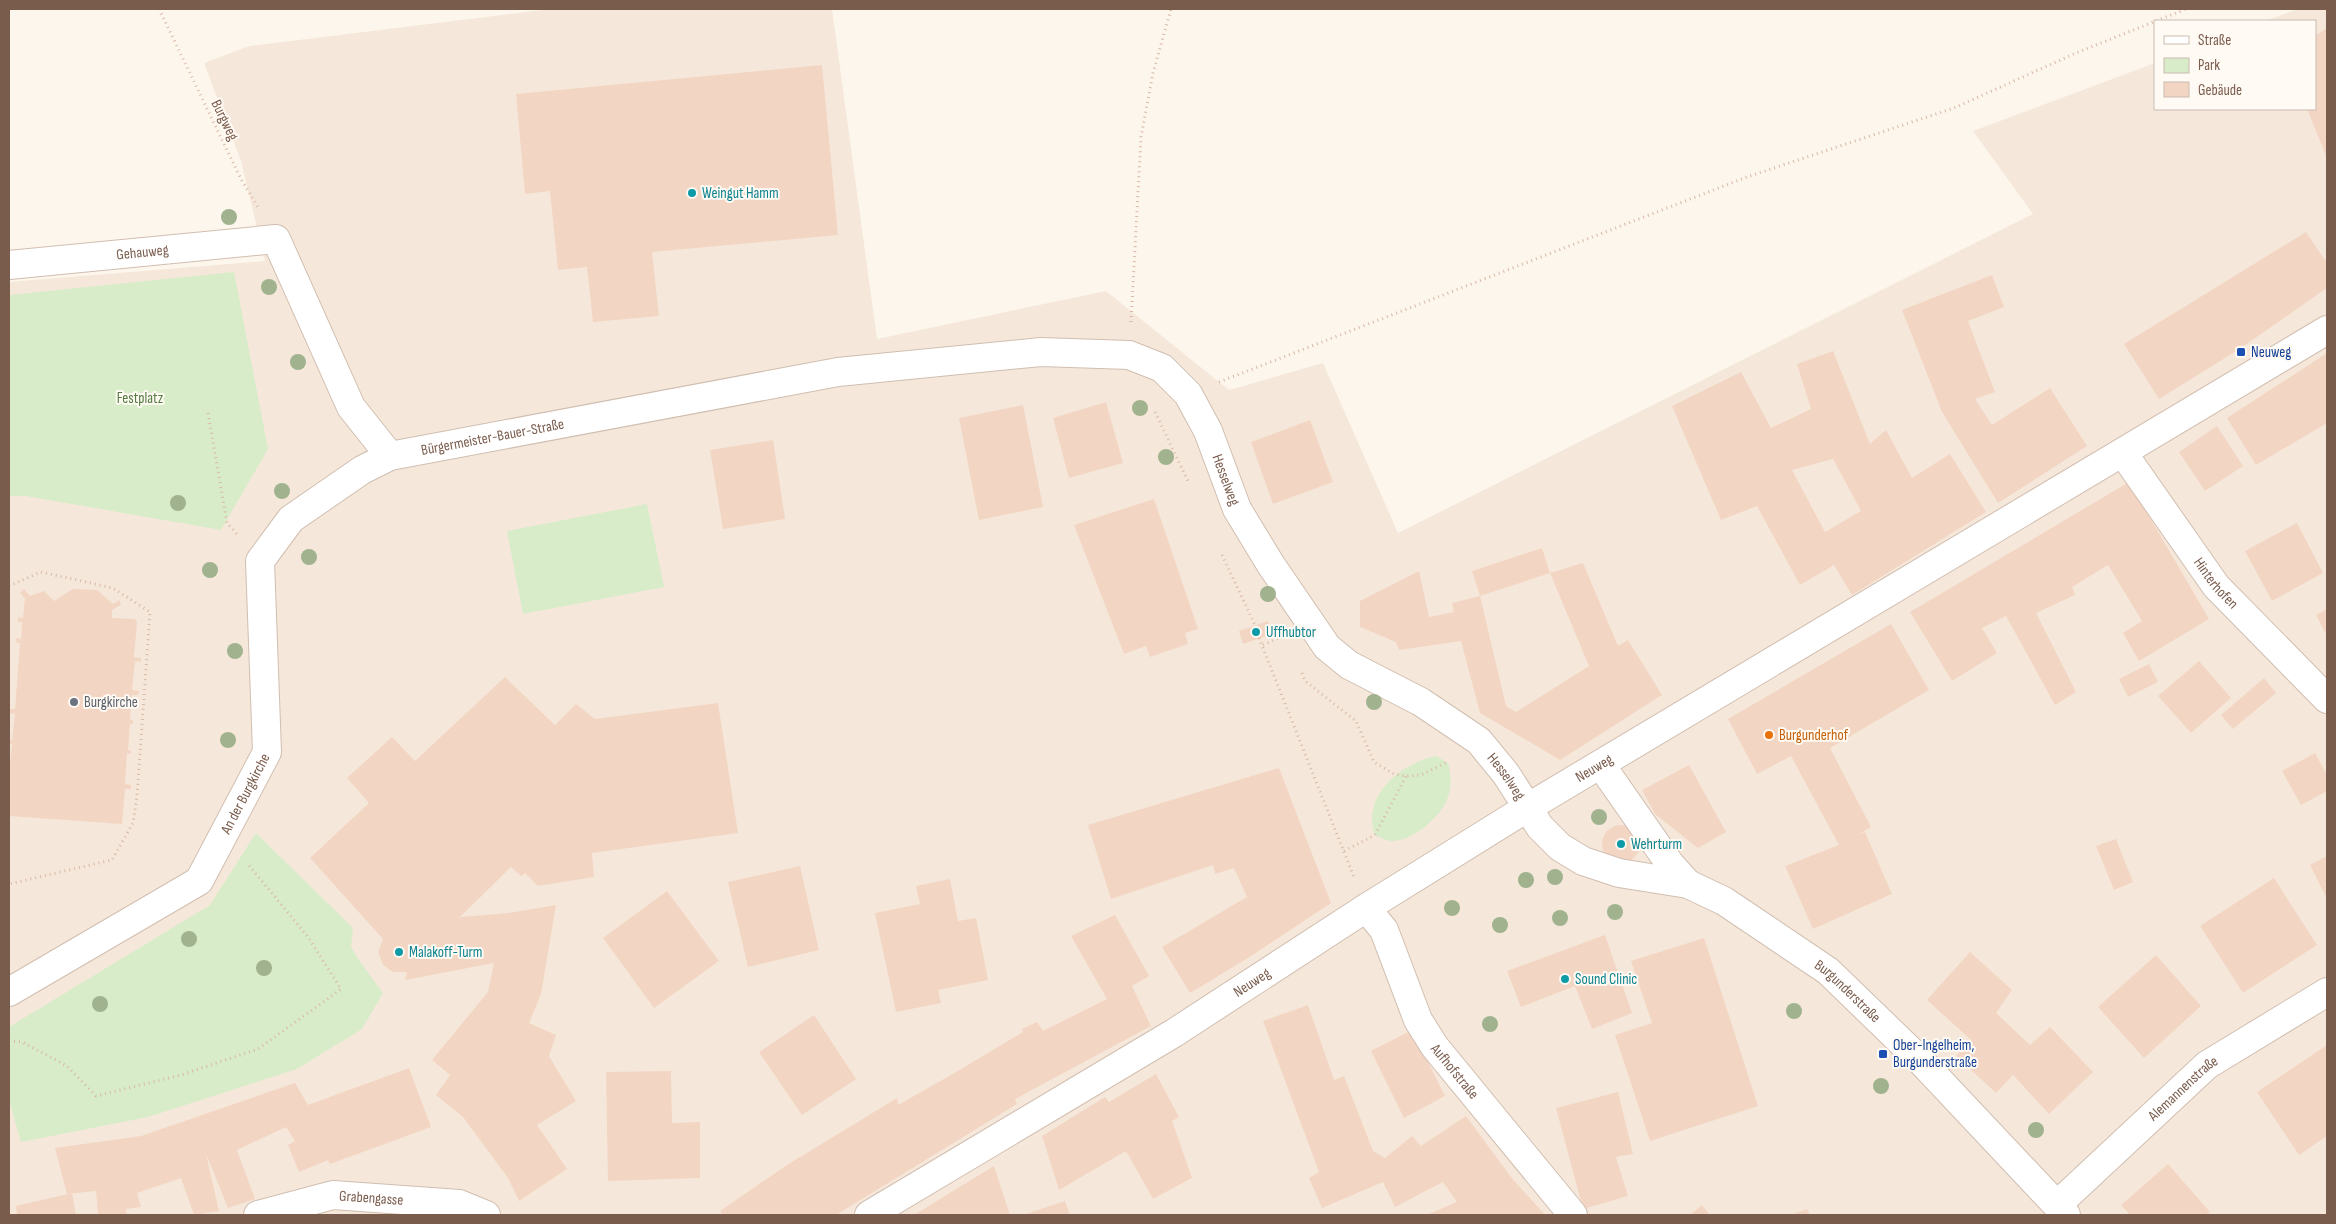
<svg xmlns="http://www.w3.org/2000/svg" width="2336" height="1224" viewBox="0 0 2336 1224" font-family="'Sofia Sans Condensed',sans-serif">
	<rect width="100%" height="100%" fill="#fdf6ec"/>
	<path fill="#f5e8da" d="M550,9H832L877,339L1106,291L1229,390L1323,363L1398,533L2033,214L1973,131L2155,63V109H2315V21H2265L2298,9H2327V1215H9V282L265,261L241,161L204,63L249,46Z"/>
	<path fill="#d8ecc9" d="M234,272L268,449L221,530L26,496H9V295Z
		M647,504L664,587L523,614L507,531Z
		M1436,756L1448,763C1456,792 1445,812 1422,829C1413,835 1401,842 1390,841C1385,840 1380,837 1375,835C1361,797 1400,763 1436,756Z
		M256,833L353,928L351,947L359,960L383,993L362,1029L297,1069L148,1117L21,1142L9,1100V1027L210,905Z"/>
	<path fill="#f3d5c3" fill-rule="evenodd" d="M2327,28V158L2307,109H2315V36Z
		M822,65L838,235L652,252L659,316L593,322L587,267L558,270L550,191L525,194L516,94Z
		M2306,232L2327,263V288L2238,350L2159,399L2124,344Z
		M1992,275L2004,307L1968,321L1995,392L1975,399L1992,425L2050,388L2087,446L1998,503L1942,412L1902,310Z
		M1833,351L1870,444L1886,430L1912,478L1950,454L1986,512L1852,595L1834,565L1800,585L1757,506L1721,520L1672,406L1741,372L1771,428L1811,409L1797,364ZM1833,459L1861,511L1825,532L1792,470Z
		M2327,353V423L2256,465L2227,418Z
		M1106,402L1123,463L1069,478L1053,418Z
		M1023,405L1043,507L979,520L959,418Z
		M1310,420L1333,482L1273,504L1251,442Z
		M2217,426L2243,466L2205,491L2179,452Z
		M773,440L785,519L723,529L710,450Z
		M2129,482L2209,619L2139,661L2123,633L2142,621L2108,565L2072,587L2075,595L2036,613L2076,692L2055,705L2006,616L1982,628L1997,653L1952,681L1910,612Z
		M1154,499L1198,629L1185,633L1188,644L1150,657L1146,646L1124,654L1074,525Z
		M2297,523L2323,573L2272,601L2245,551Z
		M1542,548L1550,573L1480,596L1472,571Z
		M1583,563L1618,646L1628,640L1662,695L1560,760L1480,713L1461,641L1399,650L1396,642L1360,627V601L1419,571L1429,617L1454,612L1452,603L1480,596L1506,706L1516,712L1589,666L1550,573Z
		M24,589L30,596L44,591L54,601L73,589L97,590L113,604L119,600L121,605L112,610V618L135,619L137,622L134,657L141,658V662L135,661L132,690L139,691L138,695H132L130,720H133V724H130L128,750L131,751V754L127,753L125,784L131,785V789H125L122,824L9,816V773L12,744H9V740H12L15,714L9,713V709H15L20,643H17L16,638L21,639L22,622H18V617L23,618L25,598L20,593Z
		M2327,609V636L2316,615Z
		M1268,621L1273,634L1243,644L1239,631Z
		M1891,624L1929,690L1830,748L1871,827L1859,834L1865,832L1892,894L1813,929L1785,866L1839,845L1791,756L1757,774L1728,719Z
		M2199,661L2231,698L2191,733L2158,696Z
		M2149,664L2158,682L2128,697L2119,679Z
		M505,677L555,725L576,704L595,719L718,703L738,833L592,853L594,877L538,886L525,873L521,876L511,867L460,917L509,913L556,905L541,994L529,1023L556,1035L549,1056L576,1101L537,1125L567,1169L519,1201L508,1178L463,1117L436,1095L450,1075L432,1060L488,992L494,963L405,980L407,972H393L383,965L378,952L383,939L310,858L369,803L347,778L392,737L415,761Z
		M2264,678L2276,693L2233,729L2221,715Z
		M2315,753L2327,775V791L2301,805L2282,771Z
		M1689,765L1726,832L1698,848L1655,814L1642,790Z
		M1279,768L1331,903L1248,958L1190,993L1162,947L1247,897L1234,868L1215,874L1213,865L1111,899L1088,825Z
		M1602 844a19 19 0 1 1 38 0a19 19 0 1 1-38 0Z
		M2116,839L2133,882L2114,890L2096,846Z
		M2327,856V899L2310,865Z
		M800,866L819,950L748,967L728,882Z
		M2274,878L2317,945L2243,993L2200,926Z
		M950,879L958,921L976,918L988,980L938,990L941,1003L896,1012L875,913L920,904L916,886Z
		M667,891L719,961L654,1008L603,938Z
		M1115,915L1149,976L1132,986L1151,1026L1015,1099L1017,1104L836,1215H723L720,1211L787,1165L897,1098L898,1105L951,1075L1023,1032L1022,1029L1037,1022L1043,1031L1107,999L1071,936Z
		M1605,935L1632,1013L1592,1029L1575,986L1521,1007L1507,971Z
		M1704,938L1758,1106L1650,1141L1615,1035L1652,1023L1631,961Z
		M1970,952L2012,990L1996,1013L2030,1045L2050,1027L2093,1072L2049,1114L2013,1075L1996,1093L1956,1056L1971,1040L1927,1000Z
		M2156,955L2201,1006L2144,1058L2098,1007Z
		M1308,1005L1334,1080L1344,1076L1373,1151L1385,1158L1412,1136L1421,1146L1466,1116L1511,1177L1545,1215H1426L1457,1202L1443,1182L1395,1207L1383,1182L1322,1208L1309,1178L1319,1172L1263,1021Z
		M814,1015L856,1079L802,1115L759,1052Z
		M1412,1030L1445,1096L1404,1118L1371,1051Z
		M2327,1045V1136L2299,1155L2257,1092Z
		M409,1068L431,1127L330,1164L328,1160L299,1172L288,1145L295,1141L286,1127L237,1150L255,1199L228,1208L206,1154L219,1211L194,1215L181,1178L137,1193L141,1207L126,1209L127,1215H98L96,1191L67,1194L55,1148L141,1136L295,1083L308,1105Z
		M671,1071L672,1123L700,1122V1178L608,1181L606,1072Z
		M1156,1074L1179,1117L1172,1121L1192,1178L1153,1199L1126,1151L1059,1190L1042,1136L1105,1097L1109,1102Z
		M1618,1092L1633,1154L1616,1157L1628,1196L1583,1209L1556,1108Z
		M2168,1164L2210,1212L2206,1215H2130L2121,1205Z
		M994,1166L1010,1215H914L958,1188Z
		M72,1193L76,1215H17L16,1206Z
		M1065,1201L1070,1215H1023Z
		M1702,1205L1710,1215H1690Z
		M1807,1209L1810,1215H1791Z"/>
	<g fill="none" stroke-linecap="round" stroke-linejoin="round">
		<g stroke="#d1beb0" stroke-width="30">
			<g id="minor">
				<path id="s1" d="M9,265L276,239L351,407L390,456"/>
				<path id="s2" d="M2123,453L2216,586L2327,699"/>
				<path d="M1601,765L1670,864L1688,884"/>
				<path id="s3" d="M1366,908L1384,930L1418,1020L1435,1047L1573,1215"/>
				<path id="s4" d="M9,992L199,881L267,752L260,561L291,519L362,470L390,456L838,372L1041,352L1129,355L1162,368L1188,394L1208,431L1237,509L1271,565L1327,647L1349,665L1421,702L1479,741L1506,774L1540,827L1560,847L1583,861L1619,873L1688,884L1724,901L1828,971L1919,1059L2066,1215"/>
				<path id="s5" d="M2057,1205L2207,1065L2327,992"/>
				<path id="s6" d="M258,1215L333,1195L459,1204L486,1215"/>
				<path id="s7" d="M869,1215L1174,1033L1366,908L1527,808L2327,330"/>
			</g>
		</g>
		<path stroke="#d9b8a5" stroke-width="3" stroke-dasharray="1 4" stroke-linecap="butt" d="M159,9L241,179L258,207
			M1131,322L1141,137L1153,73L1171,9
			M1219,382L1747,177L1954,108L2076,53L2186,9
			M1155,412L1188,481
			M208,413L227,523L237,534
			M1222,555L1255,625
			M9,586L41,572L113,588L150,612L137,796L133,823L112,860L9,884
			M1259,638L1354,877
			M1263,645L1279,638
			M1302,673L1305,681L1356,721L1374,762L1394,774L1406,776L1421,775L1449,761
			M1344,851L1375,835L1406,776
			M9,1041L22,1042L67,1066L96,1096L181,1075L258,1049L341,989L308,937L247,863"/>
		<use href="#minor" stroke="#fff" stroke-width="28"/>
	</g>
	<g fill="#a0b28e">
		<circle cx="229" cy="217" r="8"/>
		<circle cx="269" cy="287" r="8"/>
		<circle cx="298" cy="362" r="8"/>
		<circle cx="1140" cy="408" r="8"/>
		<circle cx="1166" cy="457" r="8"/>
		<circle cx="282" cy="491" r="8"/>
		<circle cx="178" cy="503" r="8"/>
		<circle cx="309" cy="557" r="8"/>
		<circle cx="210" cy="570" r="8"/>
		<circle cx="1268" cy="594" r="8"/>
		<circle cx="235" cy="651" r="8"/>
		<circle cx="1374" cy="702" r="8"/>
		<circle cx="228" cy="740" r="8"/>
		<circle cx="1599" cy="817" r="8"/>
		<circle cx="1555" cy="877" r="8"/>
		<circle cx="1526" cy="880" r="8"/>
		<circle cx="1452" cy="908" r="8"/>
		<circle cx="1615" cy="912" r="8"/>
		<circle cx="1560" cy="918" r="8"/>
		<circle cx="1500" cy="925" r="8"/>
		<circle cx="189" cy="939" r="8"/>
		<circle cx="264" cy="968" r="8"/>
		<circle cx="100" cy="1004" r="8"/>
		<circle cx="1794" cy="1011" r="8"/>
		<circle cx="1490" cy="1024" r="8"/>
		<circle cx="1881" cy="1086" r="8"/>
		<circle cx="2036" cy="1130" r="8"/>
	</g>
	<g fill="#0f9aa8" stroke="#fffaf3" stroke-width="2">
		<circle cx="692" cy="193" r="5"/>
		<circle cx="1256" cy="632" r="5"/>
		<circle cx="1621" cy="844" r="5"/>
		<circle cx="399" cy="952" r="5"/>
		<circle cx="1565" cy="979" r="5"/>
	</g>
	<g fill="#1a4fb4" stroke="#fffaf3" stroke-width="2">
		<rect x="2236" y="347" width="10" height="10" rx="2.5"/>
		<rect x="1878" y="1049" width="10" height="10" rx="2.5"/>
	</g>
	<circle fill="#6b7280" stroke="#fffaf3" stroke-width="2" cx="74" cy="702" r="5"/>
	<circle fill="#e8710a" stroke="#fffaf3" stroke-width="2" cx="1769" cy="735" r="5"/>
	<g text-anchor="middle" stroke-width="4" stroke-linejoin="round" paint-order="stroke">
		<g font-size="15" fill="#7a5c4d" stroke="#fffaf3">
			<text transform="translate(225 120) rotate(64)" y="5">Burgweg</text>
			<text dy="5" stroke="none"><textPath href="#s1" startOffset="134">Gehauweg</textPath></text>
			<text dy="5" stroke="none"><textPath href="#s4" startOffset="831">Bürgermeister-Bauer-Straße</textPath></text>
			<text dy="5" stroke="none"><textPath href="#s4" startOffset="1641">Hesselweg</textPath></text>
			<text dy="5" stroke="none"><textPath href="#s2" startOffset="160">Hinterhofen</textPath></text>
			<text dy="5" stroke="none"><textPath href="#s7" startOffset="852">Neuweg</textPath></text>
			<text dy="5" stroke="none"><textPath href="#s4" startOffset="2061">Hesselweg</textPath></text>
			<text dy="5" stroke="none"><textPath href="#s4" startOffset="319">An der Burgkirche</textPath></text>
			<text dy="5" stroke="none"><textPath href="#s7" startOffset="448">Neuweg</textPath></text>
			<text dy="5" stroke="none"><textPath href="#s4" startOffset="2478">Burgunderstraße</textPath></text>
			<text dy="5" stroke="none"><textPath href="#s3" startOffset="188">Aufhofstraße</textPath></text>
			<text dy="5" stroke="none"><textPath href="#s5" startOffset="172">Alemannenstraße</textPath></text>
			<text dy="5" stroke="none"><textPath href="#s6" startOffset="116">Grabengasse</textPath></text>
		</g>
		<g font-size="15" fill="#0d838f" stroke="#fffaf3" text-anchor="start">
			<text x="702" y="198">Weingut Hamm</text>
			<text x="1266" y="637">Uffhubtor</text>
			<text x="1631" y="849">Wehrturm</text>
			<text x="409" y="957">Malakoff-Turm</text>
			<text x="1575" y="984">Sound Clinic</text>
		</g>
		<g font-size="15" fill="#164399" stroke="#fffaf3" text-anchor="start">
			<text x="2251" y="357">Neuweg</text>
			<text x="1893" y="1050">Ober-Ingelheim,<tspan x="1893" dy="17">Burgunderstraße</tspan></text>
		</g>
		<g font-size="15" fill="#537a41" stroke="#fffaf3">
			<text x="140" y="403">Festplatz</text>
		</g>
		<g font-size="15" fill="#5b616d" stroke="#fffaf3" text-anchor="start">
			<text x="84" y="707">Burgkirche</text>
		</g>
		<g font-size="15" fill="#c56008" stroke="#fffaf3" text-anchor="start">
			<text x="1779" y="740">Burgunderhof</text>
		</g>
	</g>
	<rect width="2336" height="1224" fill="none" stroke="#7a5c4d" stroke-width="20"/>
	<rect x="2154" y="20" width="162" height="90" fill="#fffaf3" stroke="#cabbb1"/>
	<rect x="2164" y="36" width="25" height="8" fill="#ffffff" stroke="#cabbb1"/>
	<text x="2198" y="45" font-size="15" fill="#7a5c4d">Straße</text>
	<rect x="2164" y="58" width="25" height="15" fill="#d8ecc9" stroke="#cabbb1"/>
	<text x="2198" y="70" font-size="15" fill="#7a5c4d">Park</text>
	<rect x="2164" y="82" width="25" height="15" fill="#f3d5c3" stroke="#cabbb1"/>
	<text x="2198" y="95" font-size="15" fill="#7a5c4d">Gebäude</text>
</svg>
